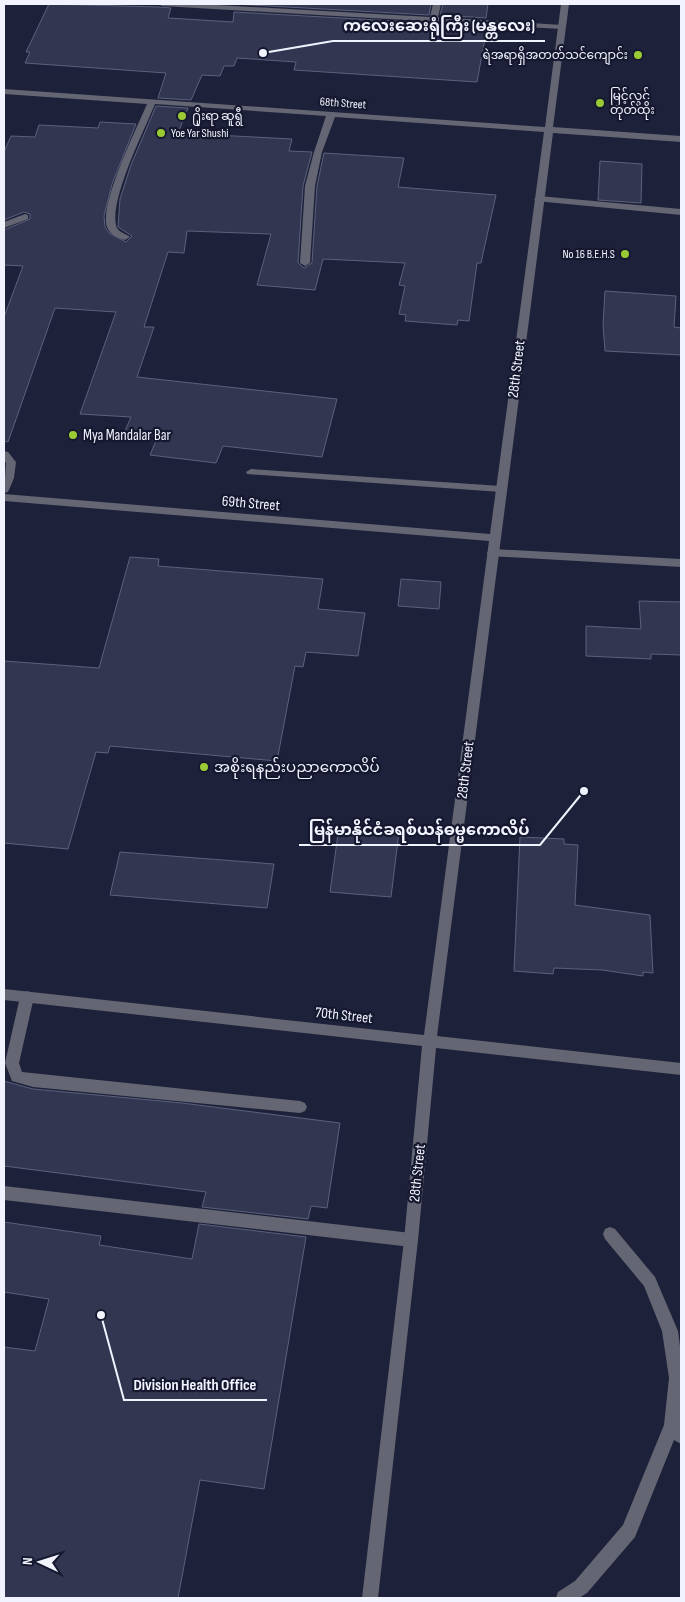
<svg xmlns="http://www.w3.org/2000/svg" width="685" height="1602" viewBox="0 0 685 1602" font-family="'Sofia Sans Condensed','Noto Sans Myanmar',sans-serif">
	<rect width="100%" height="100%" fill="#1e213a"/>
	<path fill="#323650" stroke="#5b617d" d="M49,4L159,7L171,8L168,18L233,22L234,12L484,26L483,33H486L477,82L294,70L296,62L237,58L234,66H224L220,76L202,75L191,100L158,98L166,73L25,63L30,52H26Z
		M234,4H431L429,15Z
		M443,4H488L486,18L440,15Z
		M156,106L188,108L178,133L292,139L289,151L312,152L303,186L298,263L304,268L312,263L317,186L324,153L404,158L398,187L496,195L481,263H477L469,321L458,320L457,325L405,321L406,315L399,314L405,286L399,285L405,263L323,259L315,290L257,285L271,234L187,231L184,253L168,252L144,327H154L137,377L337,399L322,457L223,446L216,463L150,455L158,436L125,431L131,417L80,414L116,312L55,308L8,442L4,441V317L23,266L4,265V230L30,219V214L24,212L4,220V152L11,136L35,137L39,125L98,128L100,122L136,124L112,184L104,216L105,227L109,233L126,242L132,236L118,227L120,199L131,165Z
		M600,161L642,164L641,203L598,200Z
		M605,291L676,296L674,327L681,328V355L605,351L603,325Z
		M130,557L159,559L158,566L323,579L318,609L365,613L358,656L306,652L303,667L295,666L277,761L110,746L108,753L96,752L68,849L4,843V661L99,668Z
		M401,579L441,582L439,609L398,606Z
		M639,601L681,602V655L651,654V659L586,656V626L641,629Z
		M339,827L399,832L391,897L330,892Z
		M520,837L564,839V844L578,845L575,905L650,915L653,973L643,972V976L602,970L554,968L553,974L514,971Z
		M120,852L274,864L267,908L110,895Z
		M4,1081L33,1089L182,1103L340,1123L327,1208L311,1206L308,1219L202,1207L206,1192L4,1166Z
		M4,1222L101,1236L99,1245L192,1259L199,1224L306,1237L264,1489L200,1480L178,1598H4V1347L35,1351L49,1299L4,1292Z"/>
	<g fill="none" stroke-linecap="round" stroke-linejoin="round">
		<path fill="#646673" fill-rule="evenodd" d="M158,4H200L430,17L433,4H441L438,17L562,25L566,27L562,29L162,6Z
			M539,196L681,209V215L536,201L534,199Z
			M4,451L8,452L16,462L14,478L8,492L4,493L6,463L4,460Z
			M251,469L501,486L506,489L501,492L247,474L246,472Z
			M493,549L681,559V567L489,556L487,553L489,550Z
			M27,991L32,993L34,997L19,1063L22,1072L300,1101L305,1103L307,1107L305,1111L300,1113L33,1087L12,1081L5,1063L20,997L22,993Z
			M4,1186L411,1233L416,1235L418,1240L416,1245L411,1247L4,1200Z
			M610,1227L615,1229L655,1277L678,1331L681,1354V1444L674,1440L635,1537L587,1593L579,1598H556L558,1592L575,1581L623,1525L664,1425L669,1378L662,1331L644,1286L605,1239L603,1234L605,1229Z"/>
		<path fill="#646673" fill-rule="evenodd" d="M561,4H569L553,127L681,136V142L553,133L437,1036L681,1063V1075L436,1048L418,1240L378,1598H362L404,1240L422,1046L4,1000V989L424,1035L489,541L4,501V494L490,534L544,132L335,117L322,152L315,186L310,263L305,266L300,263L305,186L314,152L326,116L155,104C144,131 110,198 116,225C117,232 125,233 130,237L125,240C118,238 110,235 107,227C99,204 137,128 147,104L4,94V89L545,127Z
			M25,214L28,215V219L4,228V222Z"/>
	</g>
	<g fill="#9acb35" stroke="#15182f" stroke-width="2">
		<circle cx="638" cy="55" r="5"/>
		<circle cx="600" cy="103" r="5"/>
		<circle cx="182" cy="116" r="5"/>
		<circle cx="161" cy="133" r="5"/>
		<circle cx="625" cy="254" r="5"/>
		<circle cx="73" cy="435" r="5"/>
		<circle cx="204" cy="767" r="5"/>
	</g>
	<g text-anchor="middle" stroke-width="4.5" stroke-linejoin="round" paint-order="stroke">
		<g font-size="12" fill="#f1f4fe" stroke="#15182f" text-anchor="start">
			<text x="628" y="59" text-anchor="end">ရဲအရာရှိအတတ်သင်ကျောင်း</text>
			<text x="610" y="100">မြင့်လွင်<tspan x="610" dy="14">တုတ်ထိုး</tspan></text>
			<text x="192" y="120">႐ိုးရာ ဆူရွီ</text>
			<text x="171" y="137">Yoe Yar Shushi</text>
			<text x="615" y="258" text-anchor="end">No 16 B.E.H.S</text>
		</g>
		<g font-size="12" fill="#f1f4fe" stroke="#15182f">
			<text transform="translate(343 103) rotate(4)" y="4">68th Street</text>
		</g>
		<g font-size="15" fill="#f1f4fe" stroke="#15182f">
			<text transform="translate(516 369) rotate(-83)" y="5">28th Street</text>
			<text transform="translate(251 503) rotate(5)" y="5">69th Street</text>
			<text transform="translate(465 770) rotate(-83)" y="5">28th Street</text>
			<text transform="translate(344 1015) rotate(6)" y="5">70th Street</text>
			<text transform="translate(417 1173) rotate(-84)" y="5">28th Street</text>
		</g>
		<g font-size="15" fill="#f1f4fe" stroke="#15182f" text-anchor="start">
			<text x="83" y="440">Mya Mandalar Bar</text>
			<text x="214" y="772">အစိုးရနည်းပညာကောလိပ်</text>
		</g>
	</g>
	<path fill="none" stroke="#f1f4fe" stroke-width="2" d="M263 53L333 41H545M584 791L540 845H299M101 1315L124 1400H267"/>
	<g fill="#f1f4fe" stroke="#15182f" stroke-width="2">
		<circle cx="263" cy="53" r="5"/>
		<circle cx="584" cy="791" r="5"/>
		<circle cx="101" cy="1315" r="5"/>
	</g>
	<g font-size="16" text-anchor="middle" font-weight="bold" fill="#f1f4fe" stroke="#15182f" stroke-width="4.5" stroke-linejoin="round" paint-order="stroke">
		<text x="439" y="31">ကလေးဆေးရုံကြီး (မန္တလေး)</text>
		<text x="419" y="835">မြန်မာနိုင်ငံခရစ်ယန်ဓမ္မကောလိပ်</text>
		<text x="195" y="1390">Division Health Office</text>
	</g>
	<rect width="685" height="1602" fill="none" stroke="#f1f4fe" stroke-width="10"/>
	<g transform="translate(40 1562) rotate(274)" stroke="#15182f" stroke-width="4" paint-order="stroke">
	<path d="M0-4L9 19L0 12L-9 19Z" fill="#f1f4fe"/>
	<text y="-8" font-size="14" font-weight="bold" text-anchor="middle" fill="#f1f4fe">N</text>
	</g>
</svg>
